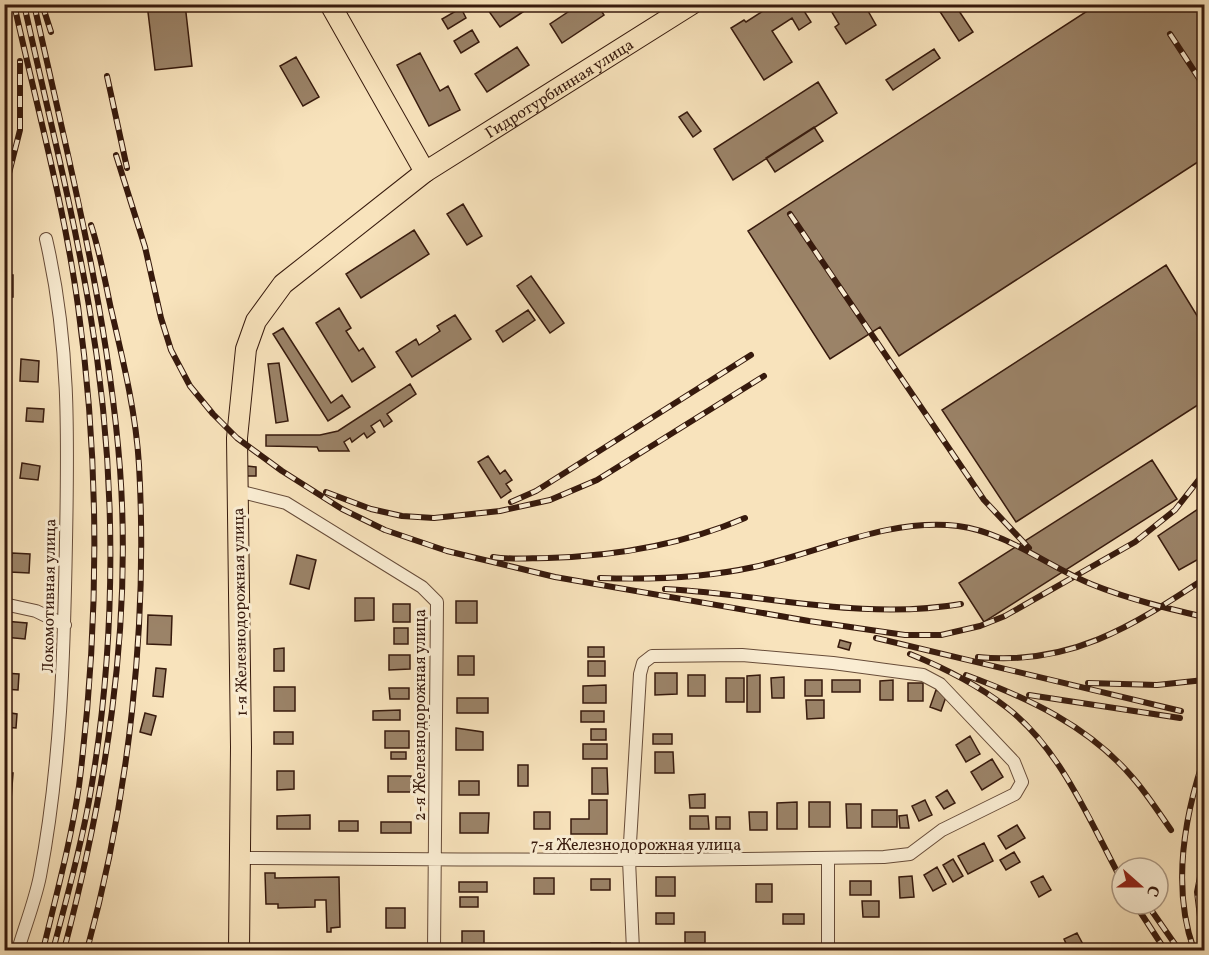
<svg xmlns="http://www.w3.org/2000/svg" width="1209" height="955" viewBox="0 0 1209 955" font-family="Vollkorn,serif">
	<rect width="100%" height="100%" fill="#f8e3bc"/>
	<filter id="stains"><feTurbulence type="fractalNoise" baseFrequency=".00333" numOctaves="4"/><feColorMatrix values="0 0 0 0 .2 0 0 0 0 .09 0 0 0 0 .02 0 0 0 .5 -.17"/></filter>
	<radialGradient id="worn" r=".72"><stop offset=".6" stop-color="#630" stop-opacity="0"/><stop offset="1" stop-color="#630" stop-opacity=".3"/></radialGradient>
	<path fill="#9b8368" stroke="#371a0d" stroke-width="1.5" d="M147,4H185L192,66L155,70Z
		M392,4H407L395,11Z
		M496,4H535L500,27L488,10Z
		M580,4H597L604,15L562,43L550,24Z
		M774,4H815L804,11L811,22L799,30L792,18L772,31L792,62L764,80L731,28L744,20L746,22Z
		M827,4H864L876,25L846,44L835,27L839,24Z
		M935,4H965L959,11L973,32L959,41Z
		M1098,4H1204V121L1199,125L1204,134V158L899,356L880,327L830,359L748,231Z
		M461,8L466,18L448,29L442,19Z
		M472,30L479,42L461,53L454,41Z
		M517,47L529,65L487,92L475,74Z
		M934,49L940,58L893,90L886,80Z
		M420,53L440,91L448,86L460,110L429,126L397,65Z
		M296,57L319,97L303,106L280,66Z
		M818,82L837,113L733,180L714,149Z
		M687,112L701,131L693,137L679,117Z
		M814,127L823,141L775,172L766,158Z
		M463,204L482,236L467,245L447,214Z
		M414,230L429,254L361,298L346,274Z
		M1166,265L1204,327V401L1016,522L942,410Z
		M4,275H13V297H4Z
		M531,276L564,323L550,333L517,286Z
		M339,308L351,328L346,331L359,351L363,348L375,367L352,382L316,323Z
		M528,310L535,320L503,342L496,331Z
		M455,315L471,339L412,377L396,352L416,339L419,345L440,331L437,326Z
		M283,328L331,403L342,395L350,407L328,421L273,334Z
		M21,359L39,361L38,382L20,381Z
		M279,363L288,421L276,423L268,364Z
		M410,384L416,394L387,414L392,421L384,427L380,420L371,426L375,432L367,438L364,433L352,442L350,438L344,442L349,451H319L317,447L266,446V435H320L338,431Z
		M27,408L44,409L43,422L26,421Z
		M488,456L500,474L505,470L512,480L506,484L511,491L501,498L478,462Z
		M1152,460L1177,499L984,622L959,583Z
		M22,463L40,466L38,480L20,478Z
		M247,466L256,467V476H246Z
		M1204,505V556L1179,570L1158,536Z
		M12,553L30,554L29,573L10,572Z
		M297,555L316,560L309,589L290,584Z
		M355,598H374V620L355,621Z
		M456,601H477V623H456Z
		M393,604H410V622H393Z
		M148,615L172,616L171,645L147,644Z
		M4,621L27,623L25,639L4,637Z
		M394,628H408V644H394Z
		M840,640L851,643L849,650L838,647Z
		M588,647H604V657H588Z
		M284,648V671H274V649Z
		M389,655H410V669L389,670Z
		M458,656H474V675H458Z
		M588,661H605V676H588Z
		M156,668L166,669L163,697L153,696Z
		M4,673L19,674L18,690L4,689Z
		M655,673H677V694L655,695Z
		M688,675H705V696H688Z
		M760,675V712H747V676Z
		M784,677V698H772L771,678Z
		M726,678H744V702H726Z
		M805,680H822V696H805Z
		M832,680H860V692H832Z
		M893,680V700H880V681Z
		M908,683H923V701H908Z
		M606,685V703H583V686Z
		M274,687H295V711H274Z
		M389,688H409V699H390Z
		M936,690L947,694L941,711L930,707Z
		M457,698H488V713H457Z
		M806,700H824V718L807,719Z
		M400,710V720H373V711Z
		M581,711H604V722H581Z
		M4,712L17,714L16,728L4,727Z
		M145,713L156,716L151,735L140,732Z
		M456,728L483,732V750H456Z
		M591,729H606V740H591Z
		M385,731H409V748H385Z
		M274,732H293V744H274Z
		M653,734H672V744H653Z
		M970,736L980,754L966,762L956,745Z
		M583,744H607V759H583Z
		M391,752H406V759H391Z
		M655,752H673L674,773H655Z
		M992,759L1003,777L982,790L971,772Z
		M518,765H528V786H518Z
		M592,768H607L608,794H592Z
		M277,771H294V789L277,790Z
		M4,773H13L11,800H4Z
		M388,776H411V792H388Z
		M459,781H479V795H459Z
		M947,790L955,803L944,809L936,797Z
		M705,794V808H690L689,795Z
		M589,800H607V834H571V819H589Z
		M925,800L932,815L919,821L912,806Z
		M797,802V829H777V803Z
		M809,802H830V827H809Z
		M846,804H861V828H847Z
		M872,810H897V827H872Z
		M534,812H550V829H534Z
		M749,812H767V830H750Z
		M460,813H489L488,833H460Z
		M310,815V829H277V816Z
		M907,815L909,828H900L899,816Z
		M690,816H708L709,829H690Z
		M716,817H730V829H716Z
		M339,821H358V831H339Z
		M381,822H411V833H381Z
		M1017,825L1025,838L1006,849L998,836Z
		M984,843L993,861L968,874L958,856Z
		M1014,852L1020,862L1006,870L1000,860Z
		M953,859L963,876L953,882L943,865Z
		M937,867L946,884L933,891L924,875Z
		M265,873H275V878L339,877L340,927L331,928V932H327L326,900H315V907L278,908V904H266Z
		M912,876L914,897L900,898L899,877Z
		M1043,876L1051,890L1039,897L1031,882Z
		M656,877H675V896H656Z
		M534,878H554V894H534Z
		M591,879H610V890H591Z
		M850,881H871V895H850Z
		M459,882H487V892H459Z
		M756,884H772V902H756Z
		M460,897H478V907H460Z
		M862,901H879V917H863Z
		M386,908H405V928H386Z
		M656,913H674V924H656Z
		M783,914H804V924H783Z
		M462,931H484V944H462Z
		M685,932H705V943H685Z
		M1077,933L1086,950H1069L1064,939Z
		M591,943H610L611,950H591Z
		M337,947V950H311V948Z"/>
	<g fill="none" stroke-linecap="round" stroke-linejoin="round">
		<g stroke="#674c39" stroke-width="14">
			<path id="street" d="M238,491L286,503L422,587L437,602L434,950
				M4,604L36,611L65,625
				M241,858H257C393,859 528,860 664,860L884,857L910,854L942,830L1015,794L1022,782L1014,762L940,684L923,675L833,663L742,655L652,656L643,663L640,674L629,860L633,950
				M18,950C25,926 35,901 40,876C61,766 64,654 66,541C68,435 70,343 46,239
				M828,950V860"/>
		</g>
		<g stroke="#371a0d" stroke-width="22">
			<g id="primary">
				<path d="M330,4L425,172"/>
				<path id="s1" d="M239,950L241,747L237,438L246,349L256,321L283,284L425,172L692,4"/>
			</g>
		</g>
		<use href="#street" stroke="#faedd3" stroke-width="12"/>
		<use href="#primary" stroke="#f8e3bc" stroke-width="20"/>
		<g stroke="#371a0d" stroke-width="6">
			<path id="rail" d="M14,4C36,104 64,204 78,306C100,464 99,627 79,786C71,841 56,896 43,950
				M24,4C46,105 72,205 89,306C117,468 118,639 89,801C80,851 66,901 53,950
				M34,4C68,158 108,311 120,469C132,632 105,793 64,950
				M42,4L51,32
				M1170,34L1204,86
				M107,76L127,168
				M116,155L145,247L161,318L171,350L190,386L213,414L237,438L282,471L342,509L385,530L447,551L555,577L809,621L905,635H941L980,626L1005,616L1135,542L1175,510L1204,473
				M4,193L20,130V61
				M790,214L984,500L1029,548
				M326,492L371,509L402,516L434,518L500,511L550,500L597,480L764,376
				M511,502L536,491L751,355
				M493,557C511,560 530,558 548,558C616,556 682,545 745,518
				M600,578C653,580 703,578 754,567C822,552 887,518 958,526C1006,532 1047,566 1091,584C1128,599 1166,608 1204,617
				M665,589C764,594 862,621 961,604
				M876,638L1181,711
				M910,654C942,667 978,685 1006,707C1061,749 1090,822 1122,881
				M978,657C1070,666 1131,627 1204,579
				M966,675C1028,698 1089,726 1133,778C1147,794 1159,813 1171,830
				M1088,683L1157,685L1204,680
				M1029,695L1180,718
				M1135,904L1165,950
				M1147,904L1179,950
				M87,950C129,797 148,624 139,465C136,413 123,360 111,309C105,281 100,252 91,225
				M1194,950C1172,889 1184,818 1204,758
				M1204,950L1197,892L1204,856"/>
		</g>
		<use href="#rail" stroke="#faedd3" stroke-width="4" stroke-dasharray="11" stroke-linecap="butt"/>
	</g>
	<g text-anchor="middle" stroke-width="6" stroke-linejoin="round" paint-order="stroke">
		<g font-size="16" fill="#371a0d" stroke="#faedd3">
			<text dy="6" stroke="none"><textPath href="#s1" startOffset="1016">Гидротурбинная улица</textPath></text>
			<text transform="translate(48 596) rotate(-89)" y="6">Локомотивная улица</text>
			<text transform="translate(239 612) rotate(-91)" y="6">1-я Железнодорожная улица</text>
			<text transform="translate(419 715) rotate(-90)" y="6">2-я Железнодорожная улица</text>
			<text x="636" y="850">7-я Железнодорожная улица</text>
		</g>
	</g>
	<rect width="1209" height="955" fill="none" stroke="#f8e3bc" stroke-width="24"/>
	<rect x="6" y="6" width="1197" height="943" fill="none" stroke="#371a0d" stroke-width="3"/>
	<rect x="12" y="12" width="1185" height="931" fill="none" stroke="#371a0d" stroke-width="1.5"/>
	<g transform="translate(1140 886) rotate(111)"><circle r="28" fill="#faedd3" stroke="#ac9984" stroke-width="1.5"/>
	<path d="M0-4.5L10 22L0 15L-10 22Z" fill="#8f2418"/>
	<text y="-9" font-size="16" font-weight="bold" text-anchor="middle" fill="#371a0d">С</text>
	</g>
	<rect width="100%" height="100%" filter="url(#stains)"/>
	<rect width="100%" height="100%" fill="url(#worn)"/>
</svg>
